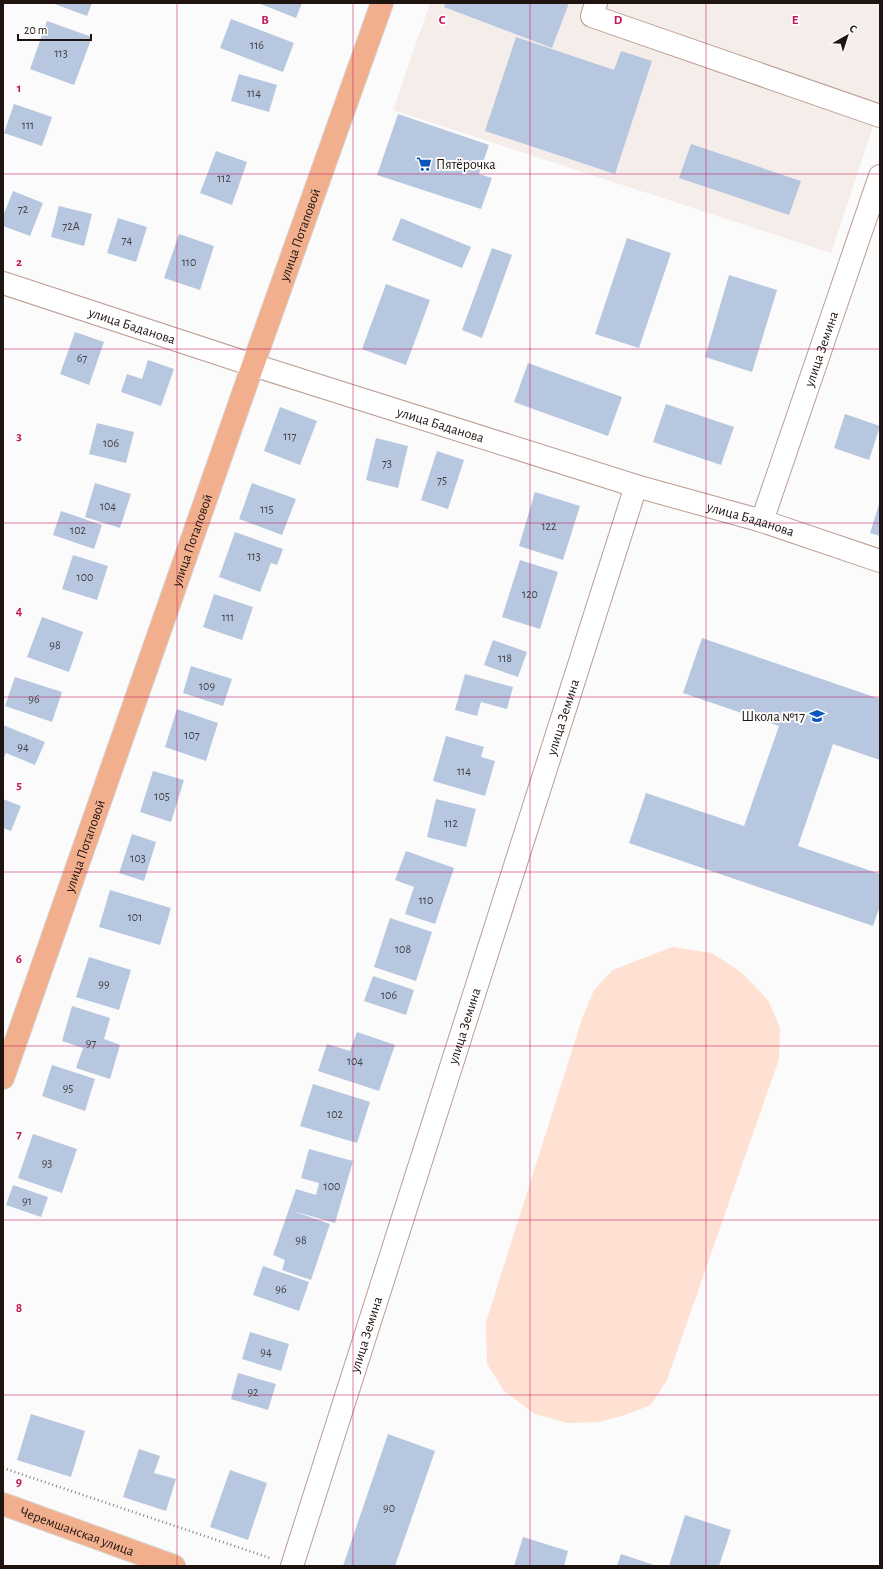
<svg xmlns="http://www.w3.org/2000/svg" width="883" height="1569" viewBox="0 0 883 1569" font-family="'Alegreya Sans',sans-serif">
	<rect width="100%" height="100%" fill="#fbfbfb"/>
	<path fill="#f5edea" d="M430,3H880V105L831,253L393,110Z"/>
	<path fill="#ffe1d3" d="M672,947L712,953L741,972L768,1000L780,1028L779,1059L667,1380L651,1405L625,1415L599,1422L568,1423L535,1414L504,1391L487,1364L486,1322L582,1019L594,990L613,970Z"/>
	<path fill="#b7c7e0" d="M52,3H92L87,16Z
		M258,3H302L296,18Z
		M446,3L489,4L569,3L552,48L444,7Z
		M231,19L294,43L283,72L220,48Z
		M47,21L92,37L74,85L30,69Z
		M516,37L614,70L621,51L652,61L615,174L485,131Z
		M239,74L277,85L269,112L231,101Z
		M14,104L52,117L42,146L4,133Z
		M398,114L489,145L479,174L492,178L481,209L377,175Z
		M691,144L801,181L789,215L679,178Z
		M216,151L247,162L232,205L200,193Z
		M13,191L43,203L30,236L3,226V216Z
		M59,206L92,214L84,246L51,237Z
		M118,218L147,227L136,262L107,253Z
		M401,218L471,247L462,268L392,240Z
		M179,234L214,246L200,290L164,278Z
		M627,238L671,253L639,348L595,334Z
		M492,248L512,255L482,338L462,330Z
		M729,275L777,290L752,372L705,357Z
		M386,284L430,300L406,365L362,349Z
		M75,332L104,342L89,385L60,374Z
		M148,360L174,369L161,406L121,392L127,374L142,379Z
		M528,363L622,397L608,436L514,402Z
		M666,404L734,427L721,465L653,442Z
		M280,407L317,421L300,465L264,451Z
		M845,414L880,426L869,460L834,448Z
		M97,423L134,432L126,463L89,454Z
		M376,438L408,446L398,488L366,480Z
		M437,451L464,460L448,509L421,500Z
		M95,483L131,494L120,528L85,517Z
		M252,483L296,499L282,535L239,519Z
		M535,492L580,506L563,560L519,546Z
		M880,501V536L870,533Z
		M61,511L102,525L94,549L53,535Z
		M235,532L283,549L277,565L271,563L260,592L219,577Z
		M73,555L108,566L97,600L62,589Z
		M520,560L558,572L540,629L502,617Z
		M214,594L253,607L242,640L203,627Z
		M42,617L83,632L69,672L27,657Z
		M702,638L880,699V760L833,744L798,846L880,874V906L873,926L629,843L646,793L744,826L779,726L683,693Z
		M493,640L527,652L518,677L484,665Z
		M191,666L232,679L223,706L183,693Z
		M465,674L513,687L507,709L481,702L477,716L455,710Z
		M15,677L62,692L52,722L5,706Z
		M177,709L218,723L206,761L165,747Z
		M3,725L45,742L35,765L6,753L3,760Z
		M446,736L484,747L481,757L495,761L485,796L433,781Z
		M153,771L184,780L171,822L140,812Z
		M3,799L21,806L11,831L3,828Z
		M436,799L476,809L466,847L427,837Z
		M132,834L156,842L144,881L119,873Z
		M406,851L454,868L435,924L405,914L414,887L395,880Z
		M110,890L171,908L160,945L99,927Z
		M390,918L432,932L416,981L374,967Z
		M89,957L131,970L119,1010L76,997Z
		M373,976L414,990L406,1015L364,1001Z
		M72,1006L110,1018L104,1039L120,1045L110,1079L76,1068L83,1048L62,1041Z
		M357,1032L395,1045L379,1091L318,1071L327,1044L350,1051Z
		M52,1065L95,1079L85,1111L42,1096Z
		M313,1084L370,1102L357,1143L300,1126Z
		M33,1134L77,1149L62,1193L18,1178Z
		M309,1149L353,1161L335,1223L293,1211L330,1224L311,1280L282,1270L285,1260L273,1255L296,1189L316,1195L319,1183L301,1178Z
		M13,1185L48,1197L41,1217L6,1205Z
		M263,1266L309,1282L299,1311L253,1295Z
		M250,1332L289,1344L281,1371L242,1359Z
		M238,1373L276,1384L268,1410L231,1399Z
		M31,1414L85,1431L71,1477L17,1460Z
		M388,1434L435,1451L395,1566H343Z
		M139,1449L160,1456L154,1473L176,1479L166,1511L123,1497Z
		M230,1470L267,1483L248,1540L210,1527Z
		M685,1515L731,1530L719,1566H669Z
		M523,1537L568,1551L564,1566H514Z
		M621,1554L657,1566H617Z"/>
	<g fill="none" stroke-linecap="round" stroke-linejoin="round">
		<g stroke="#bb9e91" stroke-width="24">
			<g id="minor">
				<path d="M596,3L592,16L880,116"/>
				<path id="s1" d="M3,283L253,365L636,486L762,521L880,561"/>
				<path id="s2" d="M762,521L880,176"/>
				<path id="s3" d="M292,1566L636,486"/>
			</g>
		</g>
		<g stroke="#d7d5d4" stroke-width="24">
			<g id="major">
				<path id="s4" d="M3,1078L253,365L382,3"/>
				<path id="s5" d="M3,1504L174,1566"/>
			</g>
		</g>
		<path stroke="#86807e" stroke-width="2.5" stroke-dasharray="1 3" stroke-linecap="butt" d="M3,1468L270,1558"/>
		<use href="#minor" stroke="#fff" stroke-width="22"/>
		<use href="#major" stroke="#f2af8d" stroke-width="22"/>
	</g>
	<path fill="none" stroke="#c2185b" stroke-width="1" stroke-opacity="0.55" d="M177,3V1566M353,3V1566M530,3V1566M706,3V1566M3,174H880M3,349H880M3,523H880M3,697H880M3,872H880M3,1046H880M3,1220H880M3,1395H880"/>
	<defs>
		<g id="supermarket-bare" transform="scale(1.2)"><path d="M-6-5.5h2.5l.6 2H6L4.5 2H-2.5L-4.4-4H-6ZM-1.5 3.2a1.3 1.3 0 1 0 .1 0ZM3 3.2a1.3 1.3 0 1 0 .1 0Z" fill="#0b55bf" stroke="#fbfbfb" stroke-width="2.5" paint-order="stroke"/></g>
		<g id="school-bare" transform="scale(1.2)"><path d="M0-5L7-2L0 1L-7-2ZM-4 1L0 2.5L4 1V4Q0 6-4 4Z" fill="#0b55bf" stroke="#fbfbfb" stroke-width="2.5" paint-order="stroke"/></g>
	</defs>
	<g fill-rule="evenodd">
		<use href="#supermarket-bare" x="424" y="164"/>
		<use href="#school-bare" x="817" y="716"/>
	</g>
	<g text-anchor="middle" stroke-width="4" stroke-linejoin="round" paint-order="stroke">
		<g font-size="12" fill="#454144">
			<text x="257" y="49">116</text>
			<text x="61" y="57">113</text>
			<text x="254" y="97">114</text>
			<text x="28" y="129">111</text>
			<text x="224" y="182">112</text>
			<text x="23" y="213">72</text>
			<text x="71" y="230">72А</text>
			<text x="127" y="244">74</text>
			<text x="189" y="266">110</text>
			<text x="82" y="362">67</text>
			<text x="290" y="440">117</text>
			<text x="111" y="447">106</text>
			<text x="387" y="467">73</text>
			<text x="442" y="484">75</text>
			<text x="108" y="510">104</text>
			<text x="267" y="513">115</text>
			<text x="549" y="530">122</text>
			<text x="78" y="534">102</text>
			<text x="254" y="560">113</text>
			<text x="85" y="581">100</text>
			<text x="530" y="598">120</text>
			<text x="228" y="621">111</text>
			<text x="55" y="649">98</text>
			<text x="505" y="662">118</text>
			<text x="207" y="690">109</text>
			<text x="34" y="703">96</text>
			<text x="192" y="739">107</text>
			<text x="23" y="751">94</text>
			<text x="464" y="775">114</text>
			<text x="162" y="800">105</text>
			<text x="451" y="827">112</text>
			<text x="138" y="862">103</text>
			<text x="426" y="904">110</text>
			<text x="135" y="921">101</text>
			<text x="403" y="953">108</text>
			<text x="104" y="988">99</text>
			<text x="389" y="999">106</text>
			<text x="91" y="1047">97</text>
			<text x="355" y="1065">104</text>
			<text x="68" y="1092">95</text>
			<text x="335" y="1118">102</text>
			<text x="47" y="1167">93</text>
			<text x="332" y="1190">100</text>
			<text x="27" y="1205">91</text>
			<text x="301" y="1244">98</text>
			<text x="281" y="1293">96</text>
			<text x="266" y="1356">94</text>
			<text x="253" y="1396">92</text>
			<text x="389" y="1512">90</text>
		</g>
		<g font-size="14" fill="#1f1410" stroke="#fbfbfb" text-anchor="start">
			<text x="436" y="169">Пятёрочка</text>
			<text x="805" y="721" text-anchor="end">Школа №17</text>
		</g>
		<g font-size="14" fill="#1f1410" stroke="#fbfbfb">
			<text dy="5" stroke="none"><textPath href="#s4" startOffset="894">улица Потаповой</textPath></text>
			<text dy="5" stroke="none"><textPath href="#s1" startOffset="136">улица Баданова</textPath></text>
			<text dy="5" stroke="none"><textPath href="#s2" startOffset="182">улица Земина</textPath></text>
			<text dy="5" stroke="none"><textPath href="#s1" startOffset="460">улица Баданова</textPath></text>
			<text dy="5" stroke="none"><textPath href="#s1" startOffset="784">улица Баданова</textPath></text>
			<text dy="5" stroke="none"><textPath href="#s4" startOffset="570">улица Потаповой</textPath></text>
			<text dy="5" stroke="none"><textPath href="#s3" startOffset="891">улица Земина</textPath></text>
			<text dy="5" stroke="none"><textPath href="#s4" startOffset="246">улица Потаповой</textPath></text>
			<text dy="5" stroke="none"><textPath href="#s3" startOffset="567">улица Земина</textPath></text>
			<text dy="5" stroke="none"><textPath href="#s3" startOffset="243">улица Земина</textPath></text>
			<text dy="5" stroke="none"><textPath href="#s5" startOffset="79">Черемшанская улица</textPath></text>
		</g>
	</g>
	<g font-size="13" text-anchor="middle" font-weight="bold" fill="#c2185b" stroke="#fbfbfb" stroke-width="4" stroke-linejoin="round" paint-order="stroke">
		<text x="265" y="24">B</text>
		<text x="442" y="24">C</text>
		<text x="618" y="24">D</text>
		<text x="795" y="24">E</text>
		<text x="19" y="92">1</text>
		<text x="19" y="266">2</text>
		<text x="19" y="440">3</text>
		<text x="19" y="615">4</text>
		<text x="19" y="789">5</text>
		<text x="19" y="963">6</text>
		<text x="19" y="1138">7</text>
		<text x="19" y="1312">8</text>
		<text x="19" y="1486">9</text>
	</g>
	<rect width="883" height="1569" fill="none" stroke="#1f1410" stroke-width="8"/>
	<g transform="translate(847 36) rotate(39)" stroke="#fbfbfb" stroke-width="3" paint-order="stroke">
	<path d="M0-3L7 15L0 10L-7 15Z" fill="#1f1410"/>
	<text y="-6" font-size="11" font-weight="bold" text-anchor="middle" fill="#1f1410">С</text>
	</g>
	<path d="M18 34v6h73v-6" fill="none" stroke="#1f1410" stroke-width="2"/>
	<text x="24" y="34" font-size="12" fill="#1f1410" stroke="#fbfbfb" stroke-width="3" paint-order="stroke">20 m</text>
</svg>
